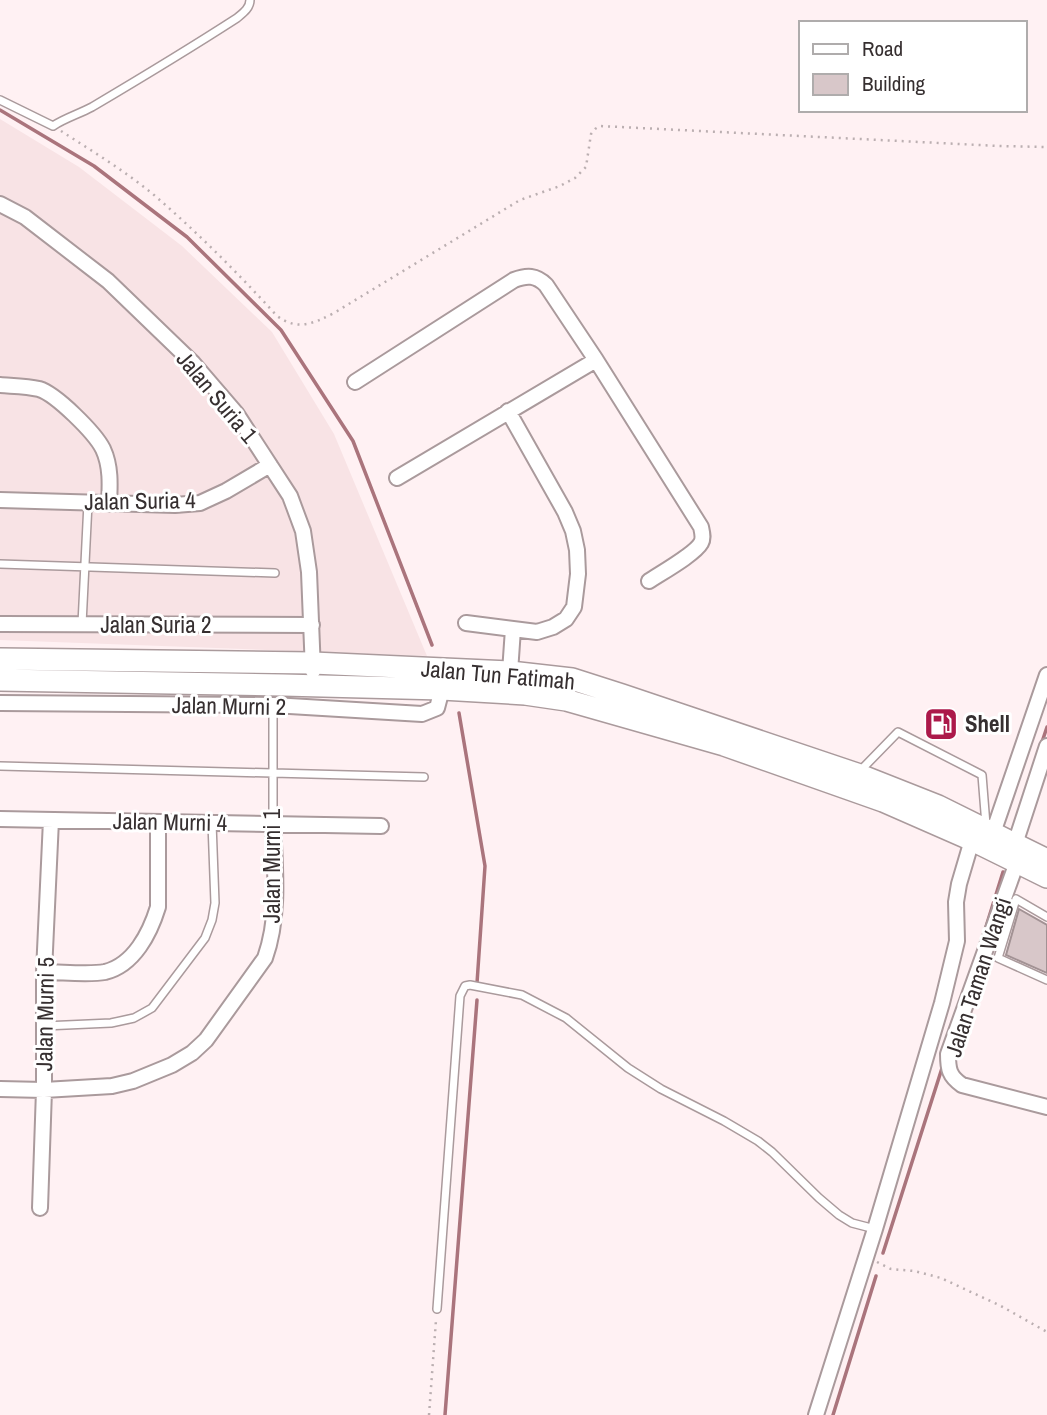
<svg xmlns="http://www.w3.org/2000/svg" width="1047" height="1415" viewBox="0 0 1047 1415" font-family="'Archivo Narrow',sans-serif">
	<rect width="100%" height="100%" fill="#fff1f3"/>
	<path fill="#f8e3e5" d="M0,119L79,167L182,246L272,332L334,434L427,656L0,640Z"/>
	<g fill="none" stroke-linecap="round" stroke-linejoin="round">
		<path stroke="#aa747c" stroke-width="3.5" d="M0,110L94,166L187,237L281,330L353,441L432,645
			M459,713L485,866L477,983
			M1041,745L1047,727
			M985,930L1003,872
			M883,1253L943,1065
			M445,1415L477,1000
			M833,1415L876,1276"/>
	</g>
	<path fill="#d8c7c9" stroke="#a29294" stroke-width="2" d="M1019,909L1047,925V973L1006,955Z"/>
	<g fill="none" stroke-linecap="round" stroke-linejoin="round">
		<g stroke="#aa9a9c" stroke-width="10">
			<path id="lane" d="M0,100L53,126C65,118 79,114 92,107C141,78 189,49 237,18C243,13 250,8 250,0
				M0,564L275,573
				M82,624L88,503
				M0,766L424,777
				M860,771L898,732L982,775L986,825
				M273,824V705
				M1047,917L1016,899L998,958L1047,980
				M44,1026L111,1023L134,1018L152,1008L205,938L212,920L215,903L212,823
				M437,1309L460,996L465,986L470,985L522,995L566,1018L628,1068L661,1089L724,1121L758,1141L772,1152L819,1198L839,1215L852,1223L875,1229"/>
		</g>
		<g stroke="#aa9a9c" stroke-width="18">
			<path id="street" d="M0,204L25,217L108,281L193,363L236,413L290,496L303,531L309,572L313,671
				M355,382L514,280C527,275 536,275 546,285L596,360L701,527C702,532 704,538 701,543C695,554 661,573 649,581
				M0,385C12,386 27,386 39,389C56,394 95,433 103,449C111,466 110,485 109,504
				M397,478L596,360
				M0,500L175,505L200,503L226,491L270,465
				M466,623L537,632L553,627L566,619L574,607L578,574L577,550L573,531L565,512L508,411
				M0,624L312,625
				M510,672L513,629
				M0,703L273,705L422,714L437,708L442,689
				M0,819L381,826
				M993,833L1047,675
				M1015,844L1047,746
				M1017,862L948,1054C948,1069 949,1076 962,1085L1047,1107
				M44,972C62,972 89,975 105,972C134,965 150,933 158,907V822
				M0,1089L44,1090L112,1086L133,1081L172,1065L192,1053L206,1040L265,958C280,916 275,868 273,824
				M40,1208L44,1090V972L51,820
				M816,1415L875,1229L942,1003L957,941L956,902L959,884L972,840"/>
		</g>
		<g stroke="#aa9a9c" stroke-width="24">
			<path id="secondary" d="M0,659L313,663L510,672L572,679L622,695L857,774L938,806L1047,860
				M0,680L283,685L442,689L525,694L566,700L724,745L883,801L972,840L1047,877"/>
		</g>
		<path stroke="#bbafb1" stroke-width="2.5" stroke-dasharray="2 5" stroke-linecap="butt" d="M61,131C92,151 125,171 154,195C197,232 238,273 277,316C298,331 312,324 334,313L520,200L560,186L575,178L586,167L591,134L595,129L600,126L999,146L1047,147
			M877,1262L891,1269L914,1271L941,1278L1001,1306L1047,1332
			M429,1415L436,1320"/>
		<use href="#lane" stroke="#fff" stroke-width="7"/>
		<use href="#street" stroke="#fff" stroke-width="14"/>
		<use href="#secondary" stroke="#fff" stroke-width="21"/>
	</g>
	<defs>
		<g id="fuel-square" transform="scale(1.75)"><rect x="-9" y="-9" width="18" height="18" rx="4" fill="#ac194a" stroke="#fff"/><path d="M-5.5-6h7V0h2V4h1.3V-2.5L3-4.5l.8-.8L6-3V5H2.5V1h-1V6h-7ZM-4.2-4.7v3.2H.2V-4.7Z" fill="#fff"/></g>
	</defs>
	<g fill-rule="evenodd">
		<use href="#fuel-square" x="941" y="724"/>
	</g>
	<g text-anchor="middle" stroke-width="6" stroke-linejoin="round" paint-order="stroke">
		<g font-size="23" fill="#362f30" stroke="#fff">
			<text transform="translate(217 397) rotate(50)" y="8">Jalan Suria 1</text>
			<text transform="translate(140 501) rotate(-1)" y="8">Jalan Suria 4</text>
			<text x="156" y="633">Jalan Suria 2</text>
			<text transform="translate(498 675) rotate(5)" y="8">Jalan Tun Fatimah</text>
			<text transform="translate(229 706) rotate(1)" y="8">Jalan Murni 2</text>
			<text transform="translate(170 822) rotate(1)" y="8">Jalan Murni 4</text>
			<text transform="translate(272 866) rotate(-90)" y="8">Jalan Murni 1</text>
			<text transform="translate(978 977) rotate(-72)" y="8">Jalan Taman Wangi</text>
			<text transform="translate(45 1014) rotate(-89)" y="8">Jalan Murni 5</text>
		</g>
		<g font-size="23" font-weight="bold" fill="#362f30" stroke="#fff" text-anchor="start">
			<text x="965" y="732">Shell</text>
		</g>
	</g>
	<rect x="799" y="21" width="228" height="91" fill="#ffffff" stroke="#afacac" stroke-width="2"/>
	<rect x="813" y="44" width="35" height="10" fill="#ffffff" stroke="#afacac" stroke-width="2"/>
	<text x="862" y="56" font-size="21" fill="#362f30">Road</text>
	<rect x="813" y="74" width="35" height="21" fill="#d8c7c9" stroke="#afacac" stroke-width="2"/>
	<text x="862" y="91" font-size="21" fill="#362f30">Building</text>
</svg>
